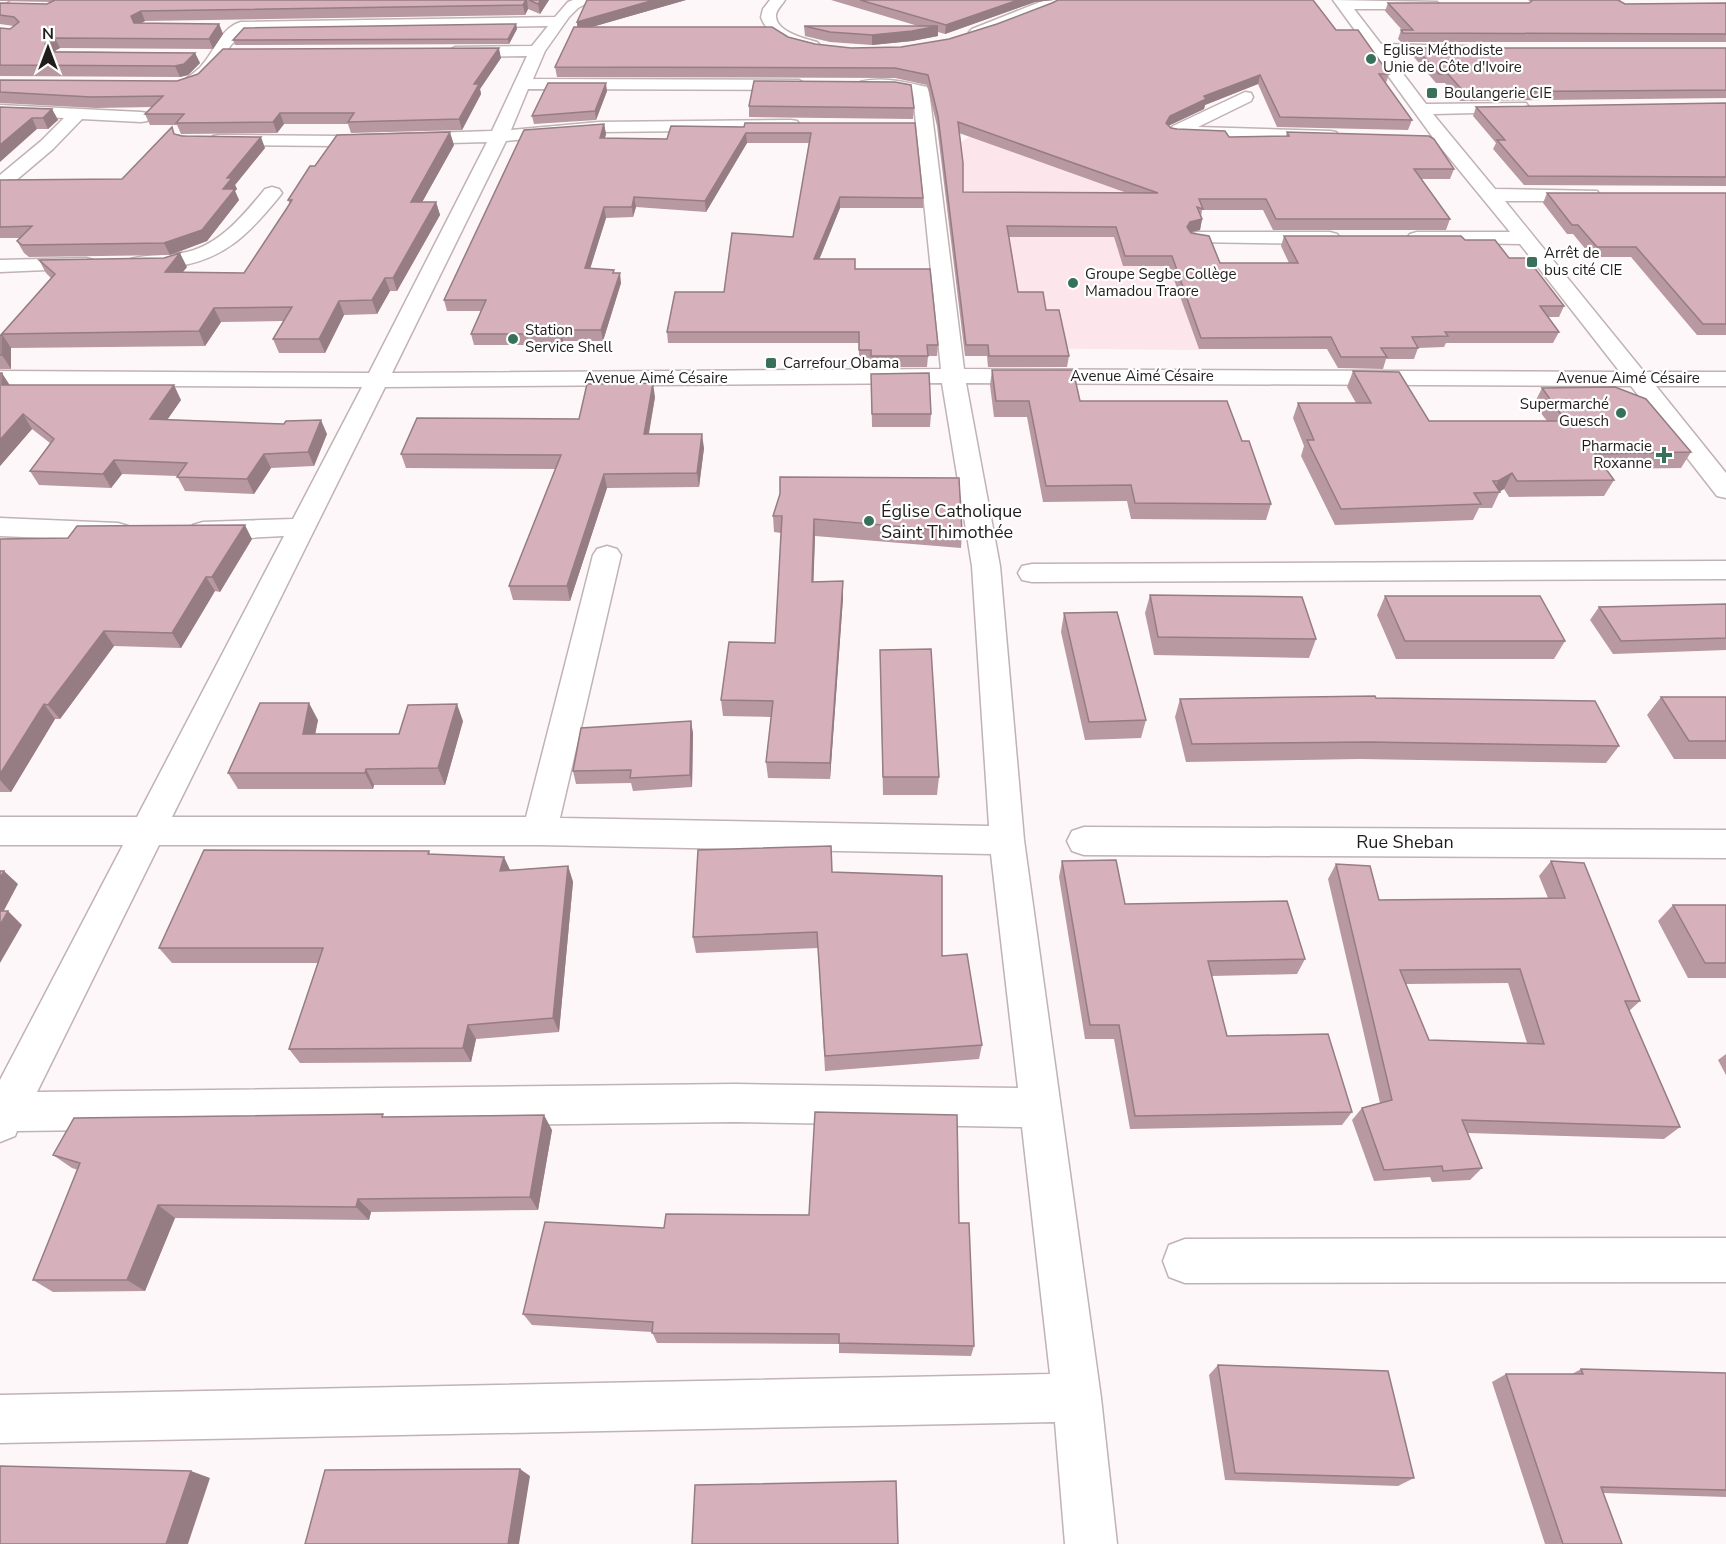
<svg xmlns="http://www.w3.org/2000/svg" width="1726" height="1544" viewBox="0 0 1726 1544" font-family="'Nunito Sans',sans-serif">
	<rect width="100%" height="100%" fill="#fdf7f9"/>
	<path fill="#fce5eb" d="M978,132L1123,143L1200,350L979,348L959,143Z"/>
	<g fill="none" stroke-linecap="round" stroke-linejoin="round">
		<g stroke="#c0b2b5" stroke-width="3">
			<path id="minor" d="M0,0H10L0,6Z
				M573,0H593L578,8L569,17L545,51L533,79L799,80L807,85L799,90L528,89L511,130L599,122L791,120L797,121L800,125L797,129L791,130L599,132L506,141L392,373L941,369L913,94L895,90L860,88L858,85L860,82C882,76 905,82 927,87L929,91L964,369L1620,372L1520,244L1410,242L1407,238L1410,234L1417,232H1510L1437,143L1333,0L1437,2L1439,5L1437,8L1432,9H1354L1381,44L1467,46L1469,49L1467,52L1461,54H1388L1426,104L1526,103L1529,107L1526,111L1520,112L1433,114L1495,189L1597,191L1600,195L1597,199L1590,201H1505L1644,372H1726V386H1656L1726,473V498L1717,496L1631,386L966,383L1000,566L1024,840L1101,1398L1117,1544H1065L1055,1422L0,1443V1395L1050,1374L1022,1127L735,1122L17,1131L15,1136L0,1142V1080L123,845H0V817H137L284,536L203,540L193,537L189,531L193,525L203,522L293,519L362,387L0,385V371L369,373L487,142L339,146L219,145L213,144L210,140L213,136L219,135L339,136L492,131L527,56L455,57L447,52L455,47L532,46L548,26L245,31L231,45L212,74L203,82L192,86L184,81C189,75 197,72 202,65C215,51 221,27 241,22L555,17L568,2ZM942,383L972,566L989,826L560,818L621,555L617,549L607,546L597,549L593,555L526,817H172L385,387ZM159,845H540L991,854L1018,1088L735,1084L37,1092Z
				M770,0H785C782,5 775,11 776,17C777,32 806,39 817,42L820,45L817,48C798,53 767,36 761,17L763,9Z
				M1045,0H1065L1063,3L982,35H972L969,32L972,29Z
				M1245,92L1251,93L1253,97L1251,101L1198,127L1330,131L1336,132L1339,136L1336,140L1330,141L1181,137L1175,136L1170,130L1173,126Z
				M0,105L141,112L147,113L150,117L147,121L141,122L82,119L53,149L7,188L0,190V175L41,141L64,118L0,115Z
				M272,187L279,189L282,193L279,197C248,235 224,260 173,267C159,269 144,271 131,267L128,263L131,259C147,254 165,256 182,253C218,247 243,216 265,189Z
				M1197,232H1330L1337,234L1340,238L1337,242L1330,244L1190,242L1187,238L1190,234Z
				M86,258L93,260L96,264L93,268L0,272V260Z
				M0,518L118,523L128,526L132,532L128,538L118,541L0,536Z
				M1726,561V579L1032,582L1022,580L1018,573L1022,566L1032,564Z
				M1084,827L1726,830V858L1084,855L1072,851L1067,841L1072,831Z
				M1726,1238V1282L1185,1283L1169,1277L1163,1261L1169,1245L1185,1239Z"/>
		</g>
		<use href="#minor" fill="#fff" fill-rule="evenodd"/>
	</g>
	<path fill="#b898a1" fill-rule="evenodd" d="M0,0H549L540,14L528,9L525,15L145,21L142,23L219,24L223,34L213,49L60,48L54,51L195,53L200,63L188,75L180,77L0,76V28L10,29L14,26L0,24V3L47,4L52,2L0,1Z
		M587,0H686L592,27L788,37L815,44L851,48L901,47L1336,30L1389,74L1386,83L1412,120L1408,130L1277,127L1258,84L1205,105L1204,109L1168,126L1171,128L1229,137L1286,136L1287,132L1454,169L1450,179H1421L1450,219L1446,230H1273L1263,210H1202L1201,217L1202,219L1200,230L1190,232L1220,263H1289L1281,246L1284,236L1465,240L1509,258L1564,306L1559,317H1548L1559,332L1553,343H1446L1444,347L1418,348L1414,359H1386L1383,369L1338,368L1327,349H1199L1169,266H1123L1114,237H1009L1018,292L1046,310L1069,356L1067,367H988L987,356H965L937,126L927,85L895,78L557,77L555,67L577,27V22ZM959,133L1127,193L963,192Z
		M831,0H1054L1035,2L945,34L938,32V36L912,41L872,45L830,42L805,36L804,26H918Z
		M1528,0H1621L1619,1L1625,4L1726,3V42H1401L1398,39L1401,30H1402L1385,11L1388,3H1529L1531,2Z
		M516,24L517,29L509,44L235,45L233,40Z
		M1416,48H1726V98L1460,101L1445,83H1436L1413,56Z
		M501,58L480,89L481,94L462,130L351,133L348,124H284L277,133L181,134L177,125H150L145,114L153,107L96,108L0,103V80L177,81Z
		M607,91L596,120L534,124L532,116Z
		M1726,103V186L1524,185L1493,149L1496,143L1473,116L1476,107Z
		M749,106L914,108L913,119L749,117Z
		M0,107L52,109L58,120L48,129H37Z
		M915,123L923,198V208H840L819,259L855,269L938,345L937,356H928L927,367H871V362L859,361V343H668L667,332L724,292L793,237L809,143H747L706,212L636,207L633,217L606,218L590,268L615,273L621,283L603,341H563L562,345H474L471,334L481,311H447L444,300L604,124L606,134L605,138L667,139L744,127Z
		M175,134L265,148L235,185L237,189L235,191L239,200L207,241L170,255L29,257L24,253L17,241L20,238H0V180L122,179Z
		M454,145L422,202H436L440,215L397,291H390L377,314L344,315L325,353H279L273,339L284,321L221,322L205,346L11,348V369H0V336L51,278L46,273L39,260L187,267L182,272L244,273L290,204L288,200L315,166Z
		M1547,193H1726V335H1697L1631,257H1592L1573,234H1567L1543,203Z
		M992,370L1080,401L1242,441L1271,504L1266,520L1131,519L1127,501L1043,502L1027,417H994L990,385Z
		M1353,371L1429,421H1547L1534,404L1542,388L1691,452L1681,468L1606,469L1614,480L1604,496L1509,497L1504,489L1500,491L1492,508H1479L1473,520L1335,525L1301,456L1304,446L1293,418L1298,403H1356L1347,387Z
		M871,374L931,414L930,427H872Z
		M9,385L181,400L167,420L327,434L314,466L271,468L254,494L185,491L177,476L122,474L111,488L39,485L30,471L50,443L32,429L0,466Z
		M655,397L649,434L704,448L699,487L607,488L570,601L513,600L509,586L555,469L406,468L401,454L579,419Z
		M773,516L962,532L961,548L815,536L813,582L843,598L830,779L768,778L766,762L771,717L723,716L721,700L775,643L781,533L774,532Z
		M0,539H252L220,592L215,591L181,648L114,646L60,719H55L11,792H0Z
		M1150,595L1316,639L1309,658L1154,655L1145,613Z
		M1385,596L1565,641L1554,659H1396L1377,615Z
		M1726,604V650L1613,654L1590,620L1599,607Z
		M1064,613L1146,720L1141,738L1085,740L1061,632Z
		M880,650L939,777L937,795H883Z
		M1661,697H1726V759H1674L1647,715Z
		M1376,698L1619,746L1606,763L1360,759L1186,762L1175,717L1180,699Z
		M318,720L315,734H399L463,721L445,785H374L373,789H238L228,773Z
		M691,721L693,734L692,787L633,791L631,783L576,784L573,771Z
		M429,851L430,854L510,870L568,866L573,882L559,1032L476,1039L471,1062L300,1063L289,1049L318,963H172L159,948Z
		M1062,861L1125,904L1305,959L1297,974L1212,976L1227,1036L1352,1112L1342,1125L1130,1129L1114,1039H1085L1059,877Z
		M1551,861L1640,1001L1629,1011L1680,1127L1664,1139L1468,1133L1482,1168L1470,1180L1432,1182L1430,1177L1374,1181L1352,1120L1362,1108L1380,1103L1328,879L1336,864L1379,900L1548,898L1539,876ZM1508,983L1527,1043L1429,1040L1406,984Z
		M832,872L942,956L982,1045L979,1059L825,1071L818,948L696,953L693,937Z
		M1673,905H1726V978H1688L1658,921Z
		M1726,1054V1075L1718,1060Z
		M385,1117L552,1130L538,1210L371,1212L369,1220L175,1218L145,1291L53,1292L33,1280L78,1170L72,1168L53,1155Z
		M959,1223L974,1346L971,1356L839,1353V1344L657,1343L652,1332L532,1325L523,1314L664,1228Z
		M1218,1365L1414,1478L1398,1486L1225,1480L1209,1375Z
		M1581,1369L1726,1373V1497L1603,1493L1622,1544H1545L1492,1382L1506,1374H1572Z"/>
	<path fill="#967c83" d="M526,0H527L528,9L525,15L523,5Z
		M541,0H549L540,14L538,4Z
		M654,0H686L578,31L577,22Z
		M1018,0H1054L1035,2L945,34L946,25Z
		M141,11L145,21L135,26L131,16Z
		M219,24L223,34L213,49L209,39Z
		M516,24L517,29L509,44L508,39Z
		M938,26V36L912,41L872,45V35Z
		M55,38L60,48L50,54L45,44Z
		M499,48L501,58L480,89L481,94L462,130L459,119L474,84Z
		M195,53L200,63L188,75L180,77L175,66Z
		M1260,75L1258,84L1205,105L1204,109L1168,126L1166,123L1170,116L1204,96Z
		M606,83L607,91L596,120L595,111Z
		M52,109L58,120L48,129L43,118Z
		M280,113L284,124L277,133L273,122Z
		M32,118L37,129L0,162V145Z
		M604,124L606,134L602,148L600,138Z
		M450,132L454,145L415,215L411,202Z
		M746,133L747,143L706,212L705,201Z
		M261,137L265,148L235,185L237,189L235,191L239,200L207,241L170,255L164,243L223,189L227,178Z
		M634,197L636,207L633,217L632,207Z
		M840,197V208L815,270L814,259Z
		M436,202L440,215L397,291L393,278Z
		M604,207L606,218L587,279L585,268Z
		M1202,219L1200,230L1188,233L1187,227L1190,222Z
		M180,253L187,267L172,286L165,272Z
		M620,273L621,283L603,341L601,330Z
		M385,278L390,291L377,314L372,300Z
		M339,301L344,315L325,353L319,339Z
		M214,308L221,322L205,346L199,331Z
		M561,330L563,341L562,345L560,334Z
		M2,334L11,348V369L2,355Z
		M2,373L11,387L2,385Z
		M653,383L655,397L646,448L644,434Z
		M174,385L181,400L158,433L150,419Z
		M23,414L32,429L0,466V440Z
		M321,420L327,434L314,466L308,452Z
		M702,434L704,448L699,487L697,473Z
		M264,454L271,468L254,494L247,479Z
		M114,460L122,474L111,488L103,474Z
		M1512,473L1504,489L1499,492H1493L1498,481Z
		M604,474L607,488L570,601L567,586Z
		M814,519L815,536L813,598L812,582Z
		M245,525L252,539L220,592L212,577Z
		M206,577L215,591L181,648L172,633Z
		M843,581V598L830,779V763Z
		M104,631L114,646L60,719L48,705Z
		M309,703L318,720L312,750L303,734Z
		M44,704L55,719L11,792L0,780V774Z
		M457,704L463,721L445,785L438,768Z
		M691,721L693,734L692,787L690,775Z
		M366,769L374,785L373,789L365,773Z
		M504,857L511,872L500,871Z
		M568,866L573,882L559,1032L553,1018Z
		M4,871L18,884L0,918V878Z
		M8,911L22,925L0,963V925Z
		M468,1025L476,1039L471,1062L463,1048Z
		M544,1115L552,1130L538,1210L530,1197Z
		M358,1199L371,1212L369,1220L356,1207Z
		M158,1205L175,1218L145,1291L127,1280Z
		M520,1469L530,1476L519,1544H508Z
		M191,1471L210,1478L188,1544H166Z"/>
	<path fill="#d6b1bb" stroke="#967c83" stroke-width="1.5" fill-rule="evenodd" d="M55,0H526L523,5L141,11L131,16L134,23L219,24L209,39L55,38L45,44L55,52L195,53L184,64L175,66L0,65V28L10,29L19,22L14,17L0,15V3L47,4Z
		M529,0H541L538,4Z
		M587,0H654L577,22Z
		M860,0H1018L946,25Z
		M1058,0H1313L1336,30H1358L1389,74H1379L1412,120L1280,117L1260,75L1204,96L1206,99L1170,116L1166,123L1171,128L1177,129L1225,131L1229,137L1289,136L1287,132L1429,136L1434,139L1454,169H1414L1450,219H1276L1266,199H1199L1203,209L1197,207L1202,219L1190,222L1187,227L1191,233L1209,236L1220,263H1298L1284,236H1461L1465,240H1495L1509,258H1527L1564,306H1540L1559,332H1445L1448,336L1412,337L1418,348H1381L1387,357H1341L1331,337L1201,338L1172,256H1125L1116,227L1007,226L1018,292H1043L1046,310H1059L1069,356H989L988,345H966L938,116L928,75L895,68L555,67L574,27H772L788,37L815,44L851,48L901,47L949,39L997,24L1052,3ZM958,122L1158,193L963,192V163Z
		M1533,0H1618L1625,4L1726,3V34L1403,33L1401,30H1413L1388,3H1529Z
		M516,24L508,39L233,40L244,28Z
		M804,26H938L912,31L872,35L830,32Z
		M499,48L474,84H479L459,119L348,122L354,113H280L273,122L176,123L184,114H145L163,96L91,97L0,92V80L177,81L198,74L223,49Z
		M1416,48H1726V90L1464,92L1448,74H1439Z
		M754,81L895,82L911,85L914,108L749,106Z
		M548,83H606L595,111L532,116Z
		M1726,103V177L1528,176L1497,140H1505L1476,107Z
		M0,107L52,109L43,118H32L0,145Z
		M745,123H915L923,198L840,197L814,259H855V269H930L938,345H927L928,356H871V350H859V332H667L675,292H724L732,233L793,237L811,133H746L705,201L634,197L632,207H604L585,268L614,270L613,273H620L601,330H561L560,334H471L486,300H444L524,130L604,124L600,138L667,139L671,126L744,127Z
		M172,127L174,134L182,136L261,137L227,178H232L223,189H235L202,230L164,243L22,245L17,241L32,226L0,227V180L122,179Z
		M450,132L411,202H436L393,278H385L372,300L339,301L319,339H273L292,307L214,308L199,331L2,334V355H0V336L55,274L39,260L164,258L180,253L165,272L244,273L287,208L292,200H288L310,166H315L337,135Z
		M1547,193H1726V324H1703L1636,247H1597L1578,225H1572Z
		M992,370H1073L1080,401H1227L1242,441H1249L1271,504L1135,503L1131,485L1046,486L1029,401H996Z
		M1353,371L1399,372L1429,421H1566L1542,388L1615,387L1646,399L1691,452L1595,454L1614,480L1517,481L1512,473L1498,481H1493L1500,492L1474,493L1481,504L1341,509L1307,440H1314L1298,403H1371Z
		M0,373H2V385H174L150,419L284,424L286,421L321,420L308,452L264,454L247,479L177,477L187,463L114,460L103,474L30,471L54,439L23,414L0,440Z
		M929,373L931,414H872L871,374Z
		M653,383L644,434H702L697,473L604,474L567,586H509L561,455L401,454L417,418L579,419L587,384Z
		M780,477L959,478L962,532L814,519L812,582L843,581L830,763L766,762L773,701L721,700L729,642L775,643L782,516H773L780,494Z
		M245,525L212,577H206L172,633L104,631L48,705L44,704L0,774V539L68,538L77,526Z
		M1150,595L1302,597L1316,639L1158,637Z
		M1385,596H1540L1565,641H1405Z
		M1726,604V638L1621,641L1599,607Z
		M1117,612L1146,720L1089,722L1064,613Z
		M931,649L939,777H883L880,650Z
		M1375,696L1376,698L1595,701L1619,746L1368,742L1192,744L1180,699Z
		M1661,697H1726V741H1689Z
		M260,703H309L303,734H399L408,705L457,704L438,768L366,769L365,773H228Z
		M691,721L690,775L630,778L631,770L573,771L581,728Z
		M831,846L832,872L942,876V956L967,954L982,1045L825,1056L817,932L693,937L698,850Z
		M204,850L429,851L428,854L504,857L500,871L568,866L553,1018L468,1025L463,1048L289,1049L323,948H159Z
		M1116,860L1125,904L1287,901L1305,959L1208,961L1227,1036L1328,1034L1352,1112L1135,1116L1119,1025H1090L1062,861Z
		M1551,861L1584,863L1640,1001H1625L1680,1127L1462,1120L1482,1168L1443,1171L1442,1166L1384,1170L1362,1108L1392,1100L1336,864L1370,866L1379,900L1565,898ZM1520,969L1544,1044L1429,1040L1400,970Z
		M0,871H4L0,878Z
		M1673,905H1726V963H1705Z
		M0,911H8L0,925Z
		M815,1112L957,1115L959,1223H969L974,1346L839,1343V1334L652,1333L653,1322L523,1314L545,1222L664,1228L666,1214L809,1215Z
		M383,1114L382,1117L544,1115L530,1197L358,1199L356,1207L158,1205L127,1280H33L80,1163L53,1155L74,1118Z
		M1218,1365L1388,1371L1414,1478L1235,1473Z
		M1581,1369L1726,1373V1490L1601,1487L1622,1544H1563L1506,1374H1583Z
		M0,1466L191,1471L166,1544H0Z
		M520,1469L508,1544H305L325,1470Z
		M896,1481L898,1544H692L695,1485Z"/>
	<g fill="#37715a" stroke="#fff" stroke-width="2">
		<circle cx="1371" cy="59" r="6"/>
		<rect x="1426" y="87" width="12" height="12" rx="3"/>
		<rect x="1526" y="256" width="12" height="12" rx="3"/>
		<circle cx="1073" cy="283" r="6"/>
		<circle cx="513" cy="339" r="6"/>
		<rect x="765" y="357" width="12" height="12" rx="3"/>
		<circle cx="1621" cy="413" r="6"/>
		<path d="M1661 446h6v6h6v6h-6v6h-6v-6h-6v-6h6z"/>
		<circle cx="869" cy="521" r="6"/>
	</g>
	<g text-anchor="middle" stroke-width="4.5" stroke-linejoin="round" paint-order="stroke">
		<g font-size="15" fill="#211c1d" stroke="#fff" text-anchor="start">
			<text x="1383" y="55">Eglise Méthodiste<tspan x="1383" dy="17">Unie de Côte d'Ivoire</tspan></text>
			<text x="1444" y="98">Boulangerie CIE</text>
			<text x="1544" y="258">Arrêt de<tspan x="1544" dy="17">bus cité CIE</tspan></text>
			<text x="1085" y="279">Groupe Segbe Collège<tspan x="1085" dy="17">Mamadou Traore</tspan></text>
			<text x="525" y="335">Station<tspan x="525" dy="17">Service Shell</tspan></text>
			<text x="783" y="368">Carrefour Obama</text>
			<text x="1609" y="409" text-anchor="end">Supermarché<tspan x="1609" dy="17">Guesch</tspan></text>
			<text x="1652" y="451" text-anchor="end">Pharmacie<tspan x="1652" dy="17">Roxanne</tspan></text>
		</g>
		<g font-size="15" fill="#211c1d" stroke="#fff">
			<text x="1142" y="381">Avenue Aimé Césaire</text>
			<text x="656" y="383">Avenue Aimé Césaire</text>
			<text x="1628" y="383">Avenue Aimé Césaire</text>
		</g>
		<g font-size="18" fill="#211c1d" stroke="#fff" text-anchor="start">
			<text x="881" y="517">Église Catholique<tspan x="881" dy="21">Saint Thimothée</tspan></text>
		</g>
		<g font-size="18" fill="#211c1d" stroke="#fff">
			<text x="1405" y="848">Rue Sheban</text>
		</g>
	</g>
	<g transform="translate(48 48)" stroke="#ffffff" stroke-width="4.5" paint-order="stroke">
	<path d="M0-4.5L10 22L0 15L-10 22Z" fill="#211c1d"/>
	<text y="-9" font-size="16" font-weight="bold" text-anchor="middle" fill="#211c1d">N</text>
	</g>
</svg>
